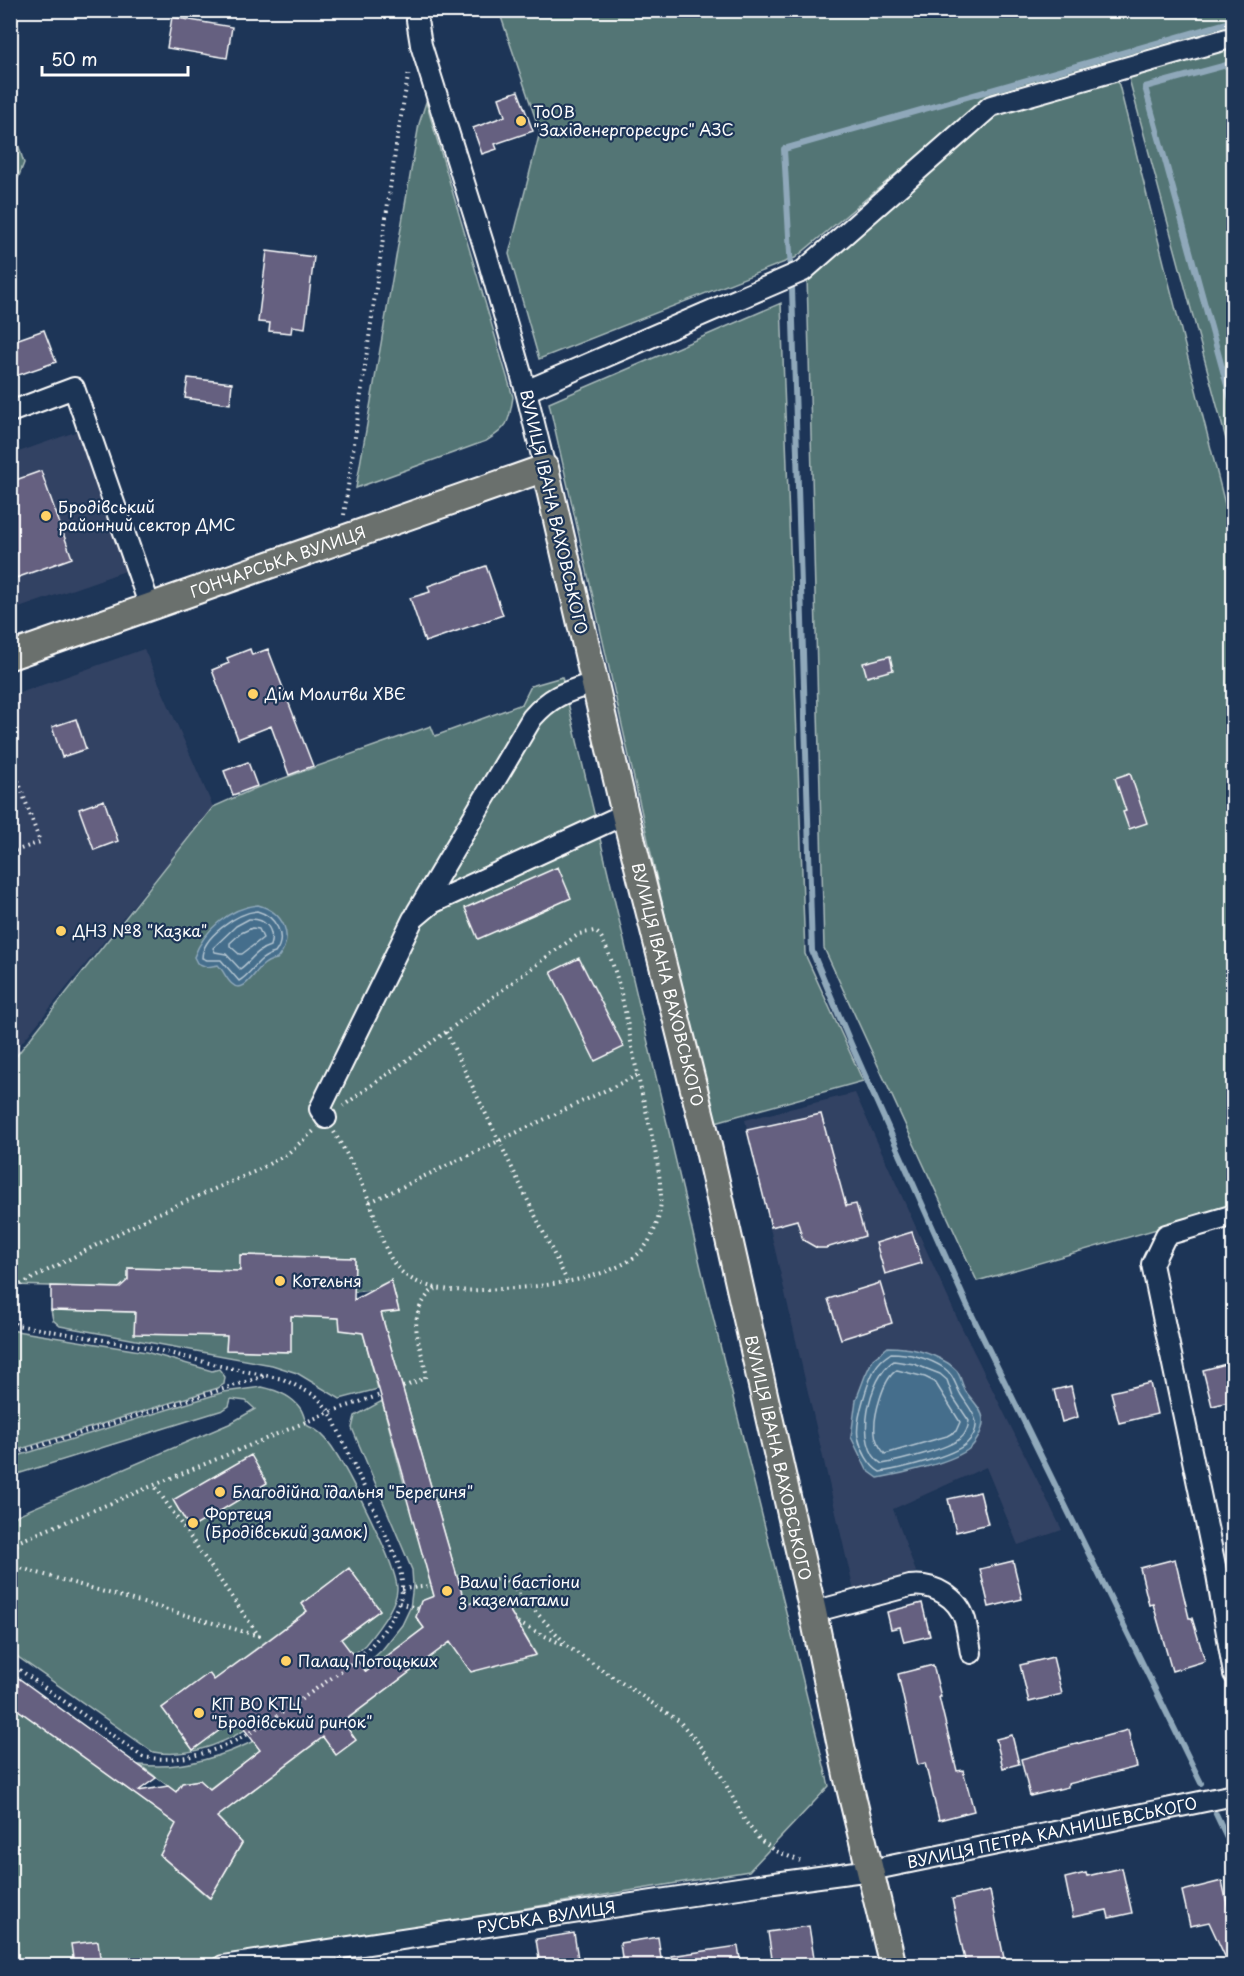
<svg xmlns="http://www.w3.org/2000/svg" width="1244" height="1976" viewBox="0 0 1244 1976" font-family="'Playpen Sans',sans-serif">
	<rect width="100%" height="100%" fill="#1d3557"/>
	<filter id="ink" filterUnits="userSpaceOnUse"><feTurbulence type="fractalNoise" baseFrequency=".0167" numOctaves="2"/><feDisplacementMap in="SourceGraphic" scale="12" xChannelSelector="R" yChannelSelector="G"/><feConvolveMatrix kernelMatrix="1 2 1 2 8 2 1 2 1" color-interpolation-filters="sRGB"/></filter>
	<g filter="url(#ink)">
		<path fill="#334263" d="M78,431L128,570L16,609L10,594V455Z
			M144,649L213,807L11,1056V696Z
			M855,1093L958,1320L1062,1530L1018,1545L986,1467L893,1509L916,1572L854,1591L745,1120Z"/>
		<path fill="#537575" stroke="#a9baba" stroke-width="1.5" fill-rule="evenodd" d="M1233,10L1234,27L988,97L795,258L539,359L509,254L540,132L499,11Z
			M1233,46V465L1128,75Z
			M1117,77L1233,536V1207L977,1281L824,948L807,276L996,111Z
			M426,102L513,397C509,422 509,427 486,441L356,488L419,124Z
			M11,122L24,163L11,196H10Z
			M781,303L805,954L863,1081L712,1123L549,403Z
			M562,677L701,1268L829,1786L749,1871L184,1965H11V1704L176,1824L160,1855L209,1898L242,1843L217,1817L450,1642L536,1654L503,1599L465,1604L381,1313L399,1311L391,1280L371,1290L354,1292L355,1258L241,1255L240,1271L129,1268L127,1288L11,1285L10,1064L213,807L256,788L431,726L435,736L522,704L531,686Z
			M51,1310L227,1314V1350L290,1352L291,1316L339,1318L363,1333L378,1389L340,1399L297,1373L272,1365L60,1326L53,1320Z
			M10,1330L146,1352L212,1371L219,1369L225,1377L224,1384L218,1388L11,1452Z
			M262,1387C276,1390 291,1395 300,1408C304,1413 304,1420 308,1426C317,1429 326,1438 332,1447C346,1468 398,1567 397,1589C397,1605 375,1633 365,1645C345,1662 323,1676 302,1691C258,1722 210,1762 153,1752L11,1652V1550L18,1545L11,1537V1522L17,1515L229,1424L255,1409L246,1401L231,1399L229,1406L223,1410L11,1476V1458L224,1392ZM349,1569L380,1610L193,1750L162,1708L209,1674L214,1680L307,1611L302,1603Z
			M382,1401L434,1596L416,1617L424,1628L209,1789L199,1780L183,1783L176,1792L140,1765C179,1770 221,1757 256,1740L372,1659L382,1650L402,1625L410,1608L413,1585L412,1570L352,1428L355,1416Z"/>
		<path fill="#446e8c" stroke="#8fa8ba" stroke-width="1.5" d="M258,905C283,912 296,936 277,959C271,960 266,962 261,967C254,973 243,995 232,984C226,979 224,971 218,965L207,967L197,963L194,957C204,930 229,908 258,905Z
			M888,1347C908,1347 929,1352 946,1362C950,1364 954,1368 957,1371C961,1377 962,1385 966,1392C972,1400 982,1409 983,1419C984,1428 977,1442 970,1448C954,1462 901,1474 878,1478L867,1470L851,1437L856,1400L865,1376L873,1359Z"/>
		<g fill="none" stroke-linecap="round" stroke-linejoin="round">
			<path stroke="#b4c5d1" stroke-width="1.5" d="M257,911C275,916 288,936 275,953C257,957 253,973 239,981L221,960H207L202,958C202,937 237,913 257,911Z
				M249,919C266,918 275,930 270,946C256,950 250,962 240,969L226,954L215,952L213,948L236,926Z
				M252,928L259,929L263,938L242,954H239L230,946V943L241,933Z
				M891,1353C908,1353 929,1358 944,1368C954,1375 955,1385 961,1395C971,1411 986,1424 967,1443C954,1456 900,1469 880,1472C869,1466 861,1450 858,1437C855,1422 869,1373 880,1362C883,1358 887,1356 891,1353Z
				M894,1361L914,1364L940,1374L947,1380L953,1397L969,1421C968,1427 966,1434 961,1438C948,1449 899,1461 882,1464C853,1447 869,1375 894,1361Z
				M897,1370L925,1377L935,1382L960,1422L956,1431L947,1436L885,1454C881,1449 875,1440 875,1433C873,1417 883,1378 897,1370Z"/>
			<path stroke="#8fa8ba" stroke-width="6" d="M1234,63L1145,87L1234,411
				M1201,1783L967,1305L851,1044L812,951L792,288L784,149L1234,21
				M1216,1814L1234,1852"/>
		</g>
		<path fill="#656180" stroke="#fff" stroke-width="1.5" d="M172,17L232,27L227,58L167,48Z
			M518,91L533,131L495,144L497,149L482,154L473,128L505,116L499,98Z
			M267,251L314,257L305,328L292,326L291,333L269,331L270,323L258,322Z
			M44,330L56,362L10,378V342Z
			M188,378L232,383L230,404L185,398Z
			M41,471L72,558L16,578L10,563V482Z
			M486,566L503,615L425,642L410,598L430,592L428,586Z
			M250,649L252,655L268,649L313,766L289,775L271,726L238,739L212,670L229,663L227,658Z
			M890,656L893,670L867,677L863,663Z
			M76,719L86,749L62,757L52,727Z
			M248,762L257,786L233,795L224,771Z
			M1130,773L1147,823L1129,829L1123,812L1126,811L1115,778Z
			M104,800L118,841L94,850L79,809Z
			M558,867L571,898L478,939L465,908Z
			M579,958L624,1047L595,1061L551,972Z
			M821,1114L846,1206L856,1204L865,1236L826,1248H817L803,1240L797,1220L771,1227L747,1130Z
			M912,1232L922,1263L885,1274L876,1243Z
			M240,1255L355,1258L354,1300L391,1280L399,1311L381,1313L465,1604L503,1599L536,1655L471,1672L450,1642L343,1722L356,1740L336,1755L323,1737L217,1817L242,1843L210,1898L160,1855L176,1824L10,1704V1672L156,1778L138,1791L168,1786L176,1792L182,1783L200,1780L210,1789L260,1750L236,1718L193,1750L162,1708L209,1673L214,1680L258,1648L307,1611L302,1604L349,1568L380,1610L341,1639L366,1672L424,1628L416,1617L421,1601L434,1596L403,1485H406L363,1333L340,1330L339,1318L291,1316V1352L226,1350L227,1336L134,1334L135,1312L51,1310V1286L119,1288L128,1280V1268L240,1271Z
			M880,1283L892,1323L841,1339L828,1299Z
			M1230,1363L1233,1376V1401L1212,1406L1203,1370Z
			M1150,1383L1157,1414L1119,1423L1111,1392Z
			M1071,1386L1078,1417L1062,1422L1054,1390Z
			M251,1455L267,1483L190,1529L173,1500Z
			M980,1492L988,1524L956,1532L948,1499Z
			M1175,1559L1189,1618H1192L1205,1661L1172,1671L1153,1604L1149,1605L1140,1568Z
			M1013,1561L1022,1599L989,1607L980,1569Z
			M922,1603L930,1636L904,1642L900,1627L891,1629L887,1612Z
			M1053,1657L1062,1694L1029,1702L1020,1665Z
			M933,1665L941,1697H939L957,1771L963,1770L974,1811L939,1820L925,1763L918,1765L898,1674Z
			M1128,1730L1137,1767L1068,1784V1787L1030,1796L1021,1759Z
			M1012,1735L1019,1764L1003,1768L996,1739Z
			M1122,1868L1132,1913L1109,1918L1107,1910L1073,1917L1065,1878L1086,1873L1087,1876Z
			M1222,1881L1233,1930V1965H1229L1209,1922L1190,1926L1182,1891Z
			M990,1891L1005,1963L994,1965H966L952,1899Z
			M809,1926L815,1965H773L768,1932Z
			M574,1933L579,1965H540L536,1939Z
			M658,1937L662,1965H623L620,1943Z
			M98,1941L101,1965H74L71,1944Z
			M738,1946L741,1965H672L671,1956Z"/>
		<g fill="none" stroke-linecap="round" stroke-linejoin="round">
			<g stroke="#fff" stroke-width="24">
				<g id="minor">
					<path d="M419,10L417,20L421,45L487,256L526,391L545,468"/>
					<path d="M526,391L803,271L991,106L1234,37"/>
					<path d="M10,412L74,388L150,607"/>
					<path d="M417,912L532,718C552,695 566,692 594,683"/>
					<path d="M326,1118L320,1109L413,919L432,903L625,814"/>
					<path d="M1234,1215L1166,1235L1152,1264L1217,1575L1234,1674"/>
					<path d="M813,1612L910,1586C933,1583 958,1597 965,1620C968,1631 969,1642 971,1653"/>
					<path id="s1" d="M223,1966L752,1886L871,1870L1234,1795"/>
				</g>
			</g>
			<g stroke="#fff" stroke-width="30">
				<g id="major">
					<path id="s2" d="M10,656L545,468L625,814L706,1137L813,1612L847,1775L893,1966"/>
				</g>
			</g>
			<path stroke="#fff" stroke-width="4" stroke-dasharray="1.5 4.5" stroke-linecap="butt" d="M344,515L397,139L409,71
				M10,758L40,842L15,851
				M446,1032L567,1281
				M334,1132C347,1154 359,1176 369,1200C378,1222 382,1249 397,1267C421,1295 466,1291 500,1289C540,1287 617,1280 644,1248C655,1234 661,1214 661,1197C660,1159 645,1110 637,1072C628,1031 622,979 603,941C601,936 599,934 594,931L579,934L545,958L446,1032L343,1106
				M370,1202L638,1075
				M10,1290L152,1216L256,1171L287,1154L315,1130
				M10,1319L16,1325L145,1347L229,1368L283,1379L316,1396L330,1412L397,1560C402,1575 405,1590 398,1605C382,1645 347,1667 313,1691C262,1727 208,1768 143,1757L10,1663
				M403,1387L425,1378L426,1372C422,1349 408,1324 423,1302C426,1297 430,1291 436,1289
				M10,1455L268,1375
				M10,1545L330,1412L380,1395
				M10,1565L259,1636L154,1485
				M459,1582L505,1579L565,1643
				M402,1589L431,1586
				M399,1603L419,1609
				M518,1623L568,1647L679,1721L700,1745L717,1768L745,1821L760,1840L776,1851L800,1861"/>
			<use href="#minor" stroke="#1d3557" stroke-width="20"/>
			<use href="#major" stroke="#6b706d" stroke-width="26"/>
		</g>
	</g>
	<g fill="#ffd166" stroke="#1d3557" stroke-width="2">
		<circle cx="521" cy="121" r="6"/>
		<circle cx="46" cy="516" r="6"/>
		<circle cx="253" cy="694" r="6"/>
		<circle cx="61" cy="931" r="6"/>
		<circle cx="280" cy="1281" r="6"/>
		<circle cx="220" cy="1492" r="6"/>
		<circle cx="193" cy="1523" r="6"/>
		<circle cx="447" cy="1591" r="6"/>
		<circle cx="286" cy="1661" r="6"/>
		<circle cx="199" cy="1713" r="6"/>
	</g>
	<g text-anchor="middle" stroke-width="4.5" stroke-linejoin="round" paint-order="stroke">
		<g font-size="16" fill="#fff" stroke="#1d3557" text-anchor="start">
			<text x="533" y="118">ТоОВ<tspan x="533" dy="18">"Західенергоресурс" АЗС</tspan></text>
			<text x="58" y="513">Бродівський<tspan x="58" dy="18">районний сектор ДМС</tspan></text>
			<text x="265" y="700">Дім Молитви ХВЄ</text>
			<text x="73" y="937">ДНЗ №8 "Казка"</text>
			<text x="292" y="1287">Котельня</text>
			<text x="232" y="1498">Благодійна їдальня "Берегиня"</text>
			<text x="205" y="1520">Фортеця<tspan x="205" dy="18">(Бродівський замок)</tspan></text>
			<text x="459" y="1588">Вали і бастіони<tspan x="459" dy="18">з казематами</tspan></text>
			<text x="298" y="1667">Палац Потоцьких</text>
			<text x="211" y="1710">КП ВО КТЦ<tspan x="211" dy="18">"Бродівський ринок"</tspan></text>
		</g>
		<g font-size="16" fill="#fff" stroke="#1d3557">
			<text transform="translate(554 512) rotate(77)" y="6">ВУЛИЦЯ ІВАНА ВАХОВСЬКОГО</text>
			<text dy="6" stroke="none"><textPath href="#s2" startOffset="284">ГОНЧАРСЬКА ВУЛИЦЯ</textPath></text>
			<text dy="6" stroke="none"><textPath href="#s2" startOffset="1098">ВУЛИЦЯ ІВАНА ВАХОВСЬКОГО</textPath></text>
			<text dy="6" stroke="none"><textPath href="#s2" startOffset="1584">ВУЛИЦЯ ІВАНА ВАХОВСЬКОГО</textPath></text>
			<text dy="6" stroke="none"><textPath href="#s1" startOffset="840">ВУЛИЦЯ ПЕТРА КАЛНИШЕВСЬКОГО</textPath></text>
			<text dy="6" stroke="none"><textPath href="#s1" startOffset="327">РУСЬКА ВУЛИЦЯ</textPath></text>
		</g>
	</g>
	<rect width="1244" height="1976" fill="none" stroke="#1d3557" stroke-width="36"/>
	<rect x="18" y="18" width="1208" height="1940" fill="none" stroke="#fff" stroke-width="2" filter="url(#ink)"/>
	<path d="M42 66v9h146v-9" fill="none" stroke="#ffffff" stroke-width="3"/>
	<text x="51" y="66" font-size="18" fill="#ffffff" stroke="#1d3557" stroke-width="4.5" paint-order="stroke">50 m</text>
</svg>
